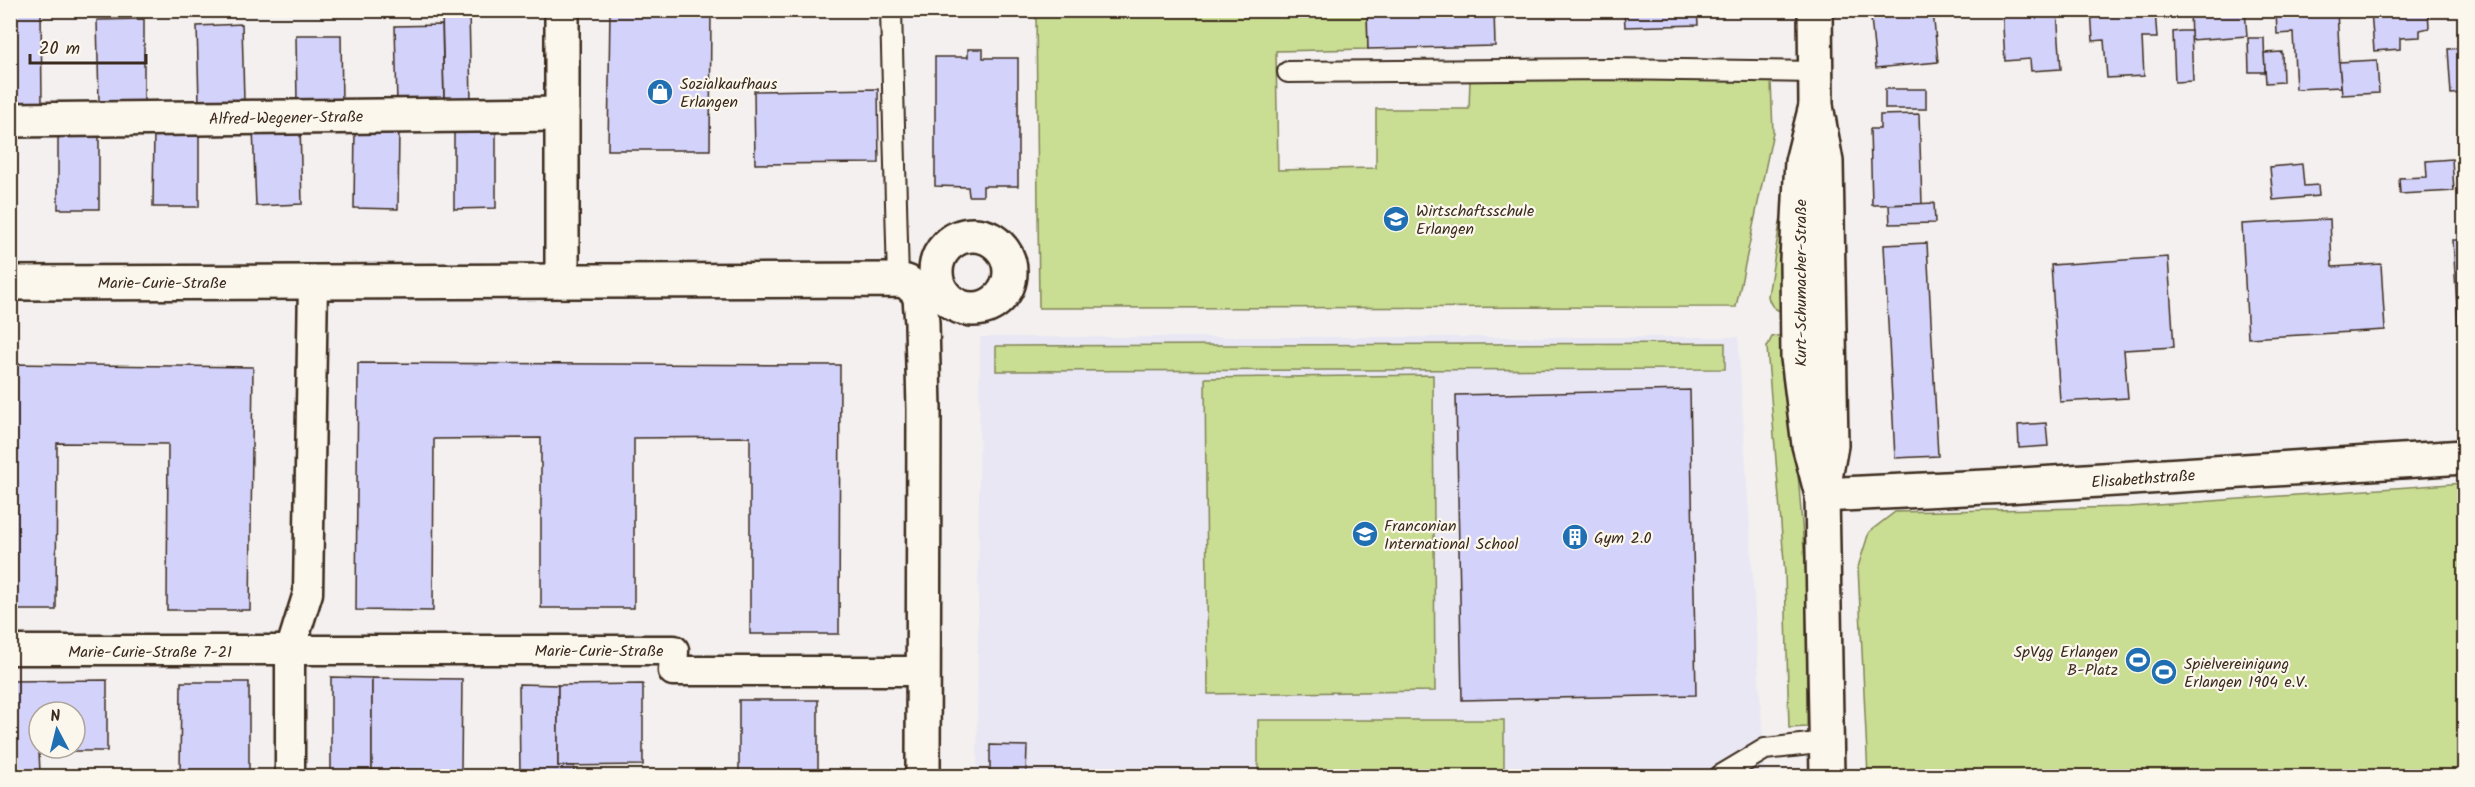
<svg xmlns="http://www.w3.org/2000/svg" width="2475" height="787" font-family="Kalam,sans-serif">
<rect width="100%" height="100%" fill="#f3f0ef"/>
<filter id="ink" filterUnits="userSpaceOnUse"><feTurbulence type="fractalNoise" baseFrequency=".0167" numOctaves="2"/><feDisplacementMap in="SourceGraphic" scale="12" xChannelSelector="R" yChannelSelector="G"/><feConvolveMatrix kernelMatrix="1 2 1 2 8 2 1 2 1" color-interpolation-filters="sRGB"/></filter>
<g filter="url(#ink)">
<path fill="#e9e7f3" d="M 980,337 L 1738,337 L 1765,776 L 977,776 Z"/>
<g fill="#c9dd93" stroke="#828458" stroke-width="1.5">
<path d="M 1036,11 L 1367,11 L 1368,49 L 1276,51 L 1278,170 L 1376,168 L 1376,109 L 1469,109 L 1470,79 L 1677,74 L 1771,81 L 1773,132 L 1736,307 L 1039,308 Z"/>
<path d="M 1781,217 L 1787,217 L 1785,312 C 1775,311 1770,306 1768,296 Z"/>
<path d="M 1787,334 L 1806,575 L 1807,727 L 1789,728 L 1785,574 L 1767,347 L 1772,337 Z"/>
<path d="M 1725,343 L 1725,369 L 996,371 L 996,346 Z"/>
<path d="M 1433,375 L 1435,691 L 1208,694 L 1205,378 Z"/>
<path d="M 2464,483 L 2464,776 L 1868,776 L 1858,567 L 1869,532 L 1895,512 L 2129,507 Z"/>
<rect x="1258" y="720" width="246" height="56"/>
</g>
<g fill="#d3d2fb" stroke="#3b2a1e" stroke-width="1.5" fill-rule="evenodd">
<path d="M 10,10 L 41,10 L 42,102 L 10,103 Z"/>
<path d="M 442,10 L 469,10 L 471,101 L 444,102 Z"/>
<path d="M 610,10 L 711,10 L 710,150 L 608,150 Z"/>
<path d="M 1367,10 L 1494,10 L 1495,46 L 1368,49 Z"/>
<path d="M 1624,10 L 1697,10 L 1698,25 L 1625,27 Z"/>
<path d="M 2002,10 L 2057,10 L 2061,69 L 2031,71 L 2030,59 L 2005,61 Z"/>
<path d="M 2091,10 L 2155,10 L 2157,38 L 2142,38 L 2144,76 L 2107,78 L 2104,40 L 2093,41 Z"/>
<path d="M 2190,10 L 2245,10 L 2247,36 L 2191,40 Z"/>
<path d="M 2276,10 L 2337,10 L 2341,87 L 2296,89 L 2293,33 L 2277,34 Z"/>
<path d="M 2371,10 L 2428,10 L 2429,28 L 2420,30 L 2420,37 L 2400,38 L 2400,49 L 2374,51 Z"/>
<path d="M 1933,11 L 1938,62 L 1876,68 L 1871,18 Z"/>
<path d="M 144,19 L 144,101 L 99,102 L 97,20 Z"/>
<path d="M 242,24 L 244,101 L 199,102 L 197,26 Z"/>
<path d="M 442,25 L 444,102 L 397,103 L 395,26 Z"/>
<path d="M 2181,31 L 2191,31 L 2193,81 L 2175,82 L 2173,32 Z"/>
<path d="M 296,35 L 341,35 L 342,103 L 297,103 Z"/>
<path d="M 2248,38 L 2264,38 L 2265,72 L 2249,72 Z"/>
<path d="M 2464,48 L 2464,93 L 2451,94 L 2448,49 Z"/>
<path d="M 968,49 L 983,49 L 983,58 L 1018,58 L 1018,186 L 983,186 L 983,196 L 969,196 L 968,187 L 935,186 L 935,57 L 968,57 Z"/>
<path d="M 2282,52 L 2283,82 L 2266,83 L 2264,53 Z"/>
<path d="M 2377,60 L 2379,93 L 2342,95 L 2339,62 Z"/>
<path d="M 878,89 L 879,163 L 755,164 L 754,91 Z"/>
<rect x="1885" y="89" width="41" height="20"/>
<path d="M 1919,114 L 1922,204 L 1872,205 L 1870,129 L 1880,129 L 1880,115 Z"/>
<path d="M 300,126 L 302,204 L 256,206 L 253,128 Z"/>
<path d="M 355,126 L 399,127 L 398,209 L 354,208 Z"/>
<path d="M 496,127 L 496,208 L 454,209 L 454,128 Z"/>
<path d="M 58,128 L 99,129 L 99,209 L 58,209 Z"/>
<path d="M 154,129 L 199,129 L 199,207 L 153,207 Z"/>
<path d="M 2452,159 L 2454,191 L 2400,194 L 2399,178 L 2427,177 L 2426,161 Z"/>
<path d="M 2302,164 L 2304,186 L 2318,185 L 2319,196 L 2273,200 L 2270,167 Z"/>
<path d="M 1934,203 L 1935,223 L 1890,224 L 1889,205 Z"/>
<path d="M 2330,219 L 2332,267 L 2381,264 L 2385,330 L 2248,338 L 2242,224 Z"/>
<path d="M 2453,240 L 2464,240 L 2464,376 L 2461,376 Z"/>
<path d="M 1927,243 L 1938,456 L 1895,458 L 1884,245 Z"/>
<path d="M 2168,257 L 2174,347 L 2124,350 L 2128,398 L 2060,402 L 2051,265 Z"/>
<path d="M 358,363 L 840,365 L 839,634 L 750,634 L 750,437 L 634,438 L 634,608 L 541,608 L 541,438 L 434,439 L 433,611 L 356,610 Z"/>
<path d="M 10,364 L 253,367 L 250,610 L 167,610 L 168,444 L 57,443 L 56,610 L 10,610 Z"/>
<path d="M 1690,390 L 1696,695 L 1462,700 L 1456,395 Z"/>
<path d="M 2046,423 L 2048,446 L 2019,448 L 2018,425 Z"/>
<path d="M 331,677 L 372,678 L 372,770 L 389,770 L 389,776 L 331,776 Z"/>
<path d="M 372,678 L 462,679 L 461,770 L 372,770 Z"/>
<path d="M 107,680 L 107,751 L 39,751 L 40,773 L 52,773 L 52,776 L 10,776 L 10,681 ZM 39,712 L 75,712 L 75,748 L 39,748 Z"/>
<path d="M 181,682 L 249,682 L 249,776 L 180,776 Z"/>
<path d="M 519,684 L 558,685 L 558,766 L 574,766 L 574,776 L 520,776 Z"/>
<path d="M 643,684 L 643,765 L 558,766 L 558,685 Z"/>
<rect x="739" y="700" width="79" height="76"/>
<path d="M 990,745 L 1027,746 L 1026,775 L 990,776 Z"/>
</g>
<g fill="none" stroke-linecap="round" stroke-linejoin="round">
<g stroke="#3b2a1e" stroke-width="24">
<g id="service">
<path d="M 891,10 L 898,280"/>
<path d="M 1288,72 L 1611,69 L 1815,72"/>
<path d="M 1720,776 L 1765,749 L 1827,742"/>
</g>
</g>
<g stroke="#3b2a1e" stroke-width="33">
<g id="pedestrian">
<path d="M 10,650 L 674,650 L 673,671 L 922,671"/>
<path d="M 290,776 L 290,651 L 308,593 L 313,282"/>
</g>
</g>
<g stroke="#3b2a1e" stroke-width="38">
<g id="minor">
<path d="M 562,10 L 562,281"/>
<path d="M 10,120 L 562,114"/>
<circle cx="973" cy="272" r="37"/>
<path d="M 10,283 L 898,280 L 907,282 L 917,291 L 920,298 L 922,323 L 924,410 L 923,776"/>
<path d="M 1822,495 L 2006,486 L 2464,457"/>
</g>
</g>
<g stroke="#3b2a1e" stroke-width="38">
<g id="secondary">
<path d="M 1815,10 L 1816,106 L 1826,162 L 1831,445 L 1824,484"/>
<path d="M 1816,106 L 1802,162 L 1801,179 L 1797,260 L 1798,358 L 1809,445 L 1822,495 L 1827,776"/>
</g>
</g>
<use href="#service" stroke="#fbf7ec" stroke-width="20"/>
<use href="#pedestrian" stroke="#fbf7ec" stroke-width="28"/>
<use href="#minor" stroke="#fbf7ec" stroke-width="33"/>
<use href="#secondary" stroke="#fbf7ec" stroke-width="33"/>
</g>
</g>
<defs>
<g id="shop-disc" transform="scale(1.35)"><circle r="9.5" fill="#1f6fb2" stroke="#fbf7ec"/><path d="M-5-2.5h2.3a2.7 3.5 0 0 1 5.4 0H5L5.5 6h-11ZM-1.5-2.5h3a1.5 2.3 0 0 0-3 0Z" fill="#fff"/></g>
<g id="school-disc" transform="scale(1.35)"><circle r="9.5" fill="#1f6fb2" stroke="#fbf7ec"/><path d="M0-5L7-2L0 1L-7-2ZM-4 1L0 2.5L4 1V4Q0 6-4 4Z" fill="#fff"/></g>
<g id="building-disc" transform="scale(1.35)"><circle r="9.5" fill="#1f6fb2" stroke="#fbf7ec"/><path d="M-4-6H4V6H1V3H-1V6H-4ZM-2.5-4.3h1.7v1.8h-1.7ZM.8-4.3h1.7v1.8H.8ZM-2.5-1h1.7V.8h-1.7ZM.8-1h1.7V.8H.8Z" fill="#fff"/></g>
<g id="stadium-disc" transform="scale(1.35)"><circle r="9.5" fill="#1f6fb2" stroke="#fbf7ec"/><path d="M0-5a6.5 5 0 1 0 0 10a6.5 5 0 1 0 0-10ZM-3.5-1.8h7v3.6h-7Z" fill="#fff"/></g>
</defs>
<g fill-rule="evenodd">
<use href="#shop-disc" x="660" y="92"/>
<use href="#school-disc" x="1396" y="219"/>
<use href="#school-disc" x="1365" y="534"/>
<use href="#building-disc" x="1575" y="537"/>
<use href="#stadium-disc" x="2138" y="660"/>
<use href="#stadium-disc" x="2164" y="672"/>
</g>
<g text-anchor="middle" stroke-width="4.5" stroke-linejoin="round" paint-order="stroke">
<g font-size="16" fill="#3b2a1e" stroke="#fbf7ec" text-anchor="start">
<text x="680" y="89">Sozialkaufhaus<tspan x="680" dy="18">Erlangen</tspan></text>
<text x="1416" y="216">Wirtschaftsschule<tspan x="1416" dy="18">Erlangen</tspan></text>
<text x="1384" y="531">Franconian<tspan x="1384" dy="18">International School</tspan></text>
<text x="1594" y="543">Gym 2.0</text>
<text x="2118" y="657" text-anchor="end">SpVgg Erlangen<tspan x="2118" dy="18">B-Platz</tspan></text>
<text x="2184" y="669">Spielvereinigung<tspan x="2184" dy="18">Erlangen 1904 e.V.</tspan></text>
</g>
<g font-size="16" fill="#3b2a1e" stroke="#fbf7ec">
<text transform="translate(286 117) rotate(-1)" y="6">Alfred-Wegener-Straße</text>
<text x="162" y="288">Marie-Curie-Straße</text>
<text transform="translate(1800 283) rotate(-90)" y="6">Kurt-Schumacher-Straße</text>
<text transform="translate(2143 478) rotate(-4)" y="6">Elisabethstraße</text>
<text x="599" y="656">Marie-Curie-Straße</text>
<text x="150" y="657">Marie-Curie-Straße 7-21</text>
</g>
</g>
<rect width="2475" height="787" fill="none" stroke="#fbf7ec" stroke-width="36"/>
<rect x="18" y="18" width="2439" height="751" fill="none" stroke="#3b2a1e" stroke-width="2" filter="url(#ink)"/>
<g transform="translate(57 730) rotate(353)"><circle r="28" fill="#fbf7ec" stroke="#aea59a" stroke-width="1.5"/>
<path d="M0-4.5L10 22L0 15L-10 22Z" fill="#1f6fb2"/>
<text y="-9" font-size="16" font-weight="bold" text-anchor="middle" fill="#3b2a1e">N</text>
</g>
<path d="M30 54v9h116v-9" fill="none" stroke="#3b2a1e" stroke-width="3"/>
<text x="39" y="54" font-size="18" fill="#3b2a1e" stroke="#fbf7ec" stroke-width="4.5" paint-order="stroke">20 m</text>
</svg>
